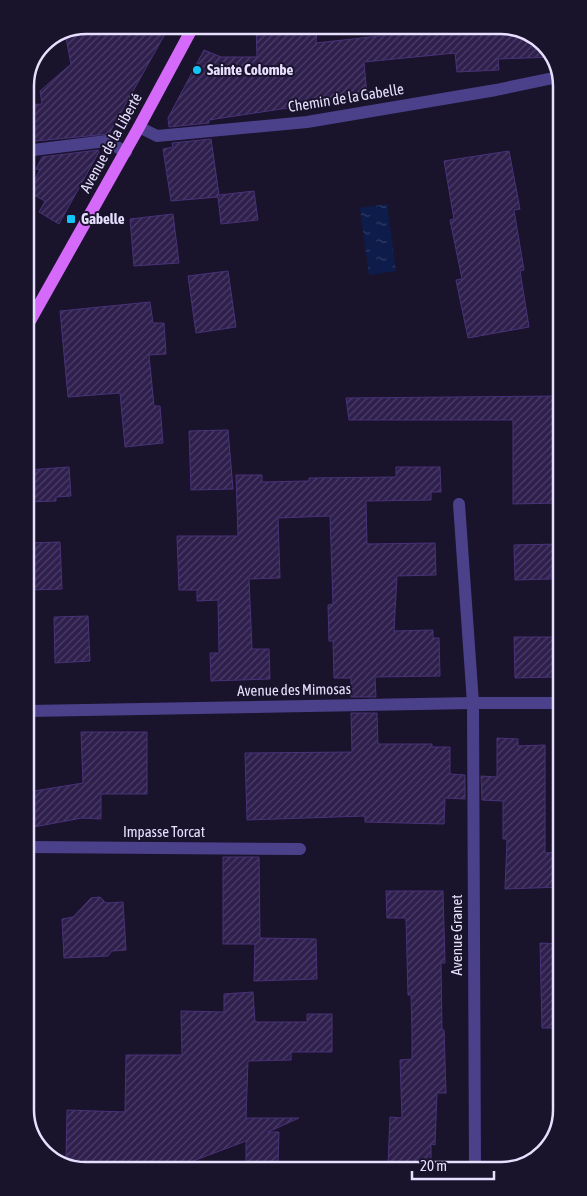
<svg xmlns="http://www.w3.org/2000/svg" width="587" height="1196" font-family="'Asap Condensed',sans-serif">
<defs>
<pattern id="water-ripples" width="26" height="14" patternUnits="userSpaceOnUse" patternTransform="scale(1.25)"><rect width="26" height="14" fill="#0d1c4b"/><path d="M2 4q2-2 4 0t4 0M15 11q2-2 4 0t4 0" fill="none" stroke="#303d66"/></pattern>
<pattern id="building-hatch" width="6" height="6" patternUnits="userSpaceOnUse" patternTransform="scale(1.25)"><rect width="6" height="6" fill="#2e1f4d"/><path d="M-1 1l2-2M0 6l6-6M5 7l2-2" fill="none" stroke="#4c3f68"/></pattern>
</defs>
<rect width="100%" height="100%" fill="#1a132c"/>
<path fill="url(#water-ripples)" d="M 387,204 L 396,271 L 369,275 L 360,208 Z"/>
<g fill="url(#building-hatch)" stroke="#483278">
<path d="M 86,25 L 170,25 L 109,134 L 25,142 L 25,105 L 42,104 L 40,91 L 71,64 L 65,33 Z"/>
<path d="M 256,25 L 317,25 L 316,43 L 379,36 L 379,25 L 506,25 L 538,37 L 553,57 L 498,59 L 499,70 L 457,72 L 455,53 L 364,62 L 367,96 L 209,120 L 209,123 L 169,127 L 168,118 L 204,50 L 221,57 L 257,57 Z"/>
<path d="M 211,139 L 219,195 L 254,191 L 258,220 L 221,224 L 218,197 L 171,201 L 163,149 L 173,147 L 172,143 Z"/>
<path d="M 98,150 L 99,152 L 59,224 L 39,212 L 45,201 L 28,192 L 40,170 L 36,169 L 42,157 Z"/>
<path d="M 509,151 L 520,209 L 514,210 L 524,270 L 520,271 L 529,327 L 468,338 L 456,280 L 462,279 L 450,220 L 454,219 L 444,161 Z"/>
<path d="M 173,214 L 179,263 L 134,266 L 130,219 Z"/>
<path d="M 228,271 L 236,327 L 196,333 L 188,276 Z"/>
<path d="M 150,302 L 153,323 L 164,323 L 166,354 L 149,355 L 154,406 L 160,406 L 163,443 L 125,447 L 120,393 L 68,397 L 60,311 Z"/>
<path d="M 559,396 L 559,420 L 557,420 L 558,503 L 513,504 L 513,420 L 349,420 L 346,398 Z"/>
<path d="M 228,430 L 233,489 L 191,490 L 189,431 Z"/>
<path d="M 69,467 L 71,496 L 56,497 L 56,501 L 27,502 L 27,470 Z"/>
<path d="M 396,467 L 440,467 L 441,492 L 431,492 L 431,500 L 366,501 L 367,544 L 435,543 L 436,575 L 397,576 L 394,631 L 433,630 L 433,638 L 439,638 L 440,676 L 375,677 L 376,697 L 351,697 L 351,678 L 334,678 L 333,641 L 329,641 L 328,605 L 333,604 L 330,516 L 278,518 L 280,578 L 249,579 L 252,649 L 269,649 L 270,679 L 211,681 L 210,653 L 219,653 L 218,600 L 197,601 L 197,590 L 179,590 L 177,536 L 238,536 L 236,475 L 262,475 L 262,482 L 309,481 L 309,478 L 396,477 Z"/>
<path d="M 60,542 L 62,589 L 30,590 L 29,579 L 27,579 L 27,543 Z"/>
<path d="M 560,544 L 560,570 L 551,570 L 551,579 L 515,580 L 514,545 Z"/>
<path d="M 88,616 L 90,661 L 55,663 L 54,617 Z"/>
<path d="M 514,637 L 554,637 L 555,677 L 515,678 Z"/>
<path d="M 351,713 L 377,713 L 378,744 L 432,744 L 432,747 L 450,747 L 450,774 L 465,775 L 465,799 L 445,798 L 444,824 L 365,822 L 365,816 L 247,820 L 245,753 L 352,752 Z"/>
<path d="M 81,732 L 147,732 L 147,794 L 101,794 L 101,819 L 82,818 L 28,828 L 28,792 L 83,783 Z"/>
<path d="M 497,738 L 518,739 L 518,746 L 545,745 L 545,853 L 561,852 L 561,887 L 505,889 L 507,839 L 503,839 L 503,801 L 482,800 L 481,776 L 497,777 Z"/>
<path d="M 223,857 L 259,857 L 260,938 L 316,939 L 317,979 L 254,981 L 255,944 L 223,944 Z"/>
<path d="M 386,891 L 443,891 L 445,963 L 441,963 L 442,1030 L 444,1030 L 446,1093 L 437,1093 L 435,1145 L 431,1144 L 431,1167 L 392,1168 L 391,1164 L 388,1164 L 390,1117 L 402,1118 L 400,1060 L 412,1059 L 412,1031 L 411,995 L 408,995 L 406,918 L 387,918 Z"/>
<path d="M 100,897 L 106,903 L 123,902 L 126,950 L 112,951 L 108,956 L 64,958 L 62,919 L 73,917 L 91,898 Z"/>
<path d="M 540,943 L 561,944 L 562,1028 L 542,1028 Z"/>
<path d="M 253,992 L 255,1022 L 307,1022 L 307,1014 L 332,1014 L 332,1052 L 291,1052 L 291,1060 L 248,1061 L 246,1118 L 299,1118 L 268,1132 L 279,1132 L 278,1165 L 246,1165 L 246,1141 L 193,1161 L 193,1170 L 81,1171 L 70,1166 L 70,1160 L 66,1159 L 67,1110 L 125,1112 L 126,1055 L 182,1055 L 181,1011 L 224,1012 L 224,994 Z"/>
</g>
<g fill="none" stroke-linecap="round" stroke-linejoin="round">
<g stroke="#4b408a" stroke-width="12">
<path d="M 139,127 L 157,136 L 307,122 L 496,90 L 558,77"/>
<path d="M 25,151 L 106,141 L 126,152"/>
<path d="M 459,504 L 473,703 L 475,1167"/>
<path d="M 28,711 L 473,703 L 560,703"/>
<path d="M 28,847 L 300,849"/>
</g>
<path stroke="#d56afa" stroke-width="12" d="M 26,328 L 139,127 L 194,25"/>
</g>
<g fill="#12c5f7" stroke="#1a132c" stroke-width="2">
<circle cx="197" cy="70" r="5"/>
<rect x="66" y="214" width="10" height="10" rx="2.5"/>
</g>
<g text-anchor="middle" stroke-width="4" stroke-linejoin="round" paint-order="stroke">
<g font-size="15" font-weight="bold" fill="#e6dffe" stroke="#1a132c" text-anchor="start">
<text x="207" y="75">Sainte Colombe</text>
<text x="81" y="224">Gabelle</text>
</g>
<g font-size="15" fill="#e6dffe" stroke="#1a132c">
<text transform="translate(346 98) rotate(-9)" y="5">Chemin de la Gabelle</text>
<text transform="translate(111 143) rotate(-61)" y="5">Avenue de la Liberté</text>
<text transform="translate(294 690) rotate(-1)" y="5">Avenue des Mimosas</text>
<text x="164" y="837">Impasse Torcat</text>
<text transform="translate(457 935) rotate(-90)" y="5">Avenue Granet</text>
</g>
</g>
<path d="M0 0H587V1196H0ZM86 34H501A52 52 0 0 1 553 86V1110A52 52 0 0 1 501 1162H86A52 52 0 0 1 34 1110V86A52 52 0 0 1 86 34Z" fill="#1a132c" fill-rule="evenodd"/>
<path fill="none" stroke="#e6dffe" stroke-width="2.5" d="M86 34H501A52 52 0 0 1 553 86V1110A52 52 0 0 1 501 1162H86A52 52 0 0 1 34 1110V86A52 52 0 0 1 86 34Z"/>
<path d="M412 1171v8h82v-8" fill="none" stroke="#e6dffe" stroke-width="2.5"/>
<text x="420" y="1171" font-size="15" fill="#e6dffe" stroke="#1a132c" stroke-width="4" paint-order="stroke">20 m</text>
</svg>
